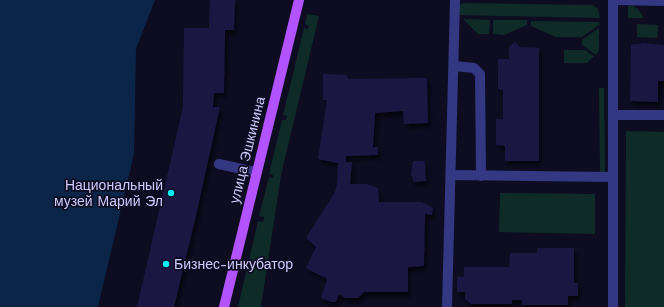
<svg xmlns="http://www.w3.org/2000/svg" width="664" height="307" font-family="'Work Sans',sans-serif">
<defs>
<filter id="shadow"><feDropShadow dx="2.5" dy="4.5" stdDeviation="2" flood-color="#0009"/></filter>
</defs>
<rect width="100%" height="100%" fill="#0e0c21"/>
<g fill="#0e2b28">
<path d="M 463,3 L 593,5 L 598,9 L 600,18 L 456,15 L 458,6 Z"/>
<path d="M 632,5 L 638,9 L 644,18 L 628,18 L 628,6 Z"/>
<path d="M 307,14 L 319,16 L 281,175 L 261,307 L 238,307 L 258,221 L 263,222 L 264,217 L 259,216 L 269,177 L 273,178 L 273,175 L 269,174 L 282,120 L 286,120 L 287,116 L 283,115 L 304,28 L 308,29 L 309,26 L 305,24 Z"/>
<path d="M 463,19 L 490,20 L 489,34 L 478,34 Z"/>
<path d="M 493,20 L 527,20 L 527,25 L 504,35 L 493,34 Z"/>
<path d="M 531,21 L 599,22 L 600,24 L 582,37 L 556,37 L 531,26 Z"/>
<path d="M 637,24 L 658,25 L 657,38 L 637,37 Z"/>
<path d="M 599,28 L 599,51 L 596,55 L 582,45 L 582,40 Z"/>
<path d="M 564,50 L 585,50 L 594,56 L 587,63 L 564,63 Z"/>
<path d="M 599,88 L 604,88 L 605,173 L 600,173 Z"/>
<path d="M 626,131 L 664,132 L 664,307 L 625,307 Z"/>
<path d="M 500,193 L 595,194 L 595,234 L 499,232 Z"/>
</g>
<path fill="#0a2547" d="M 0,0 L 155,0 L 136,49 L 134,154 L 98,307 L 0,307 Z"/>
<g fill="#1d1743" filter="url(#shadow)">
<path d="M 210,0 L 235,0 L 234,30 L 225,30 L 224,93 L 214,93 L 213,107 L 220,107 L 195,220 L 174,307 L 137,307 L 183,107 L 184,28 L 209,28 Z"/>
<path d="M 515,42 L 520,47 L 539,48 L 539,161 L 505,161 L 505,146 L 496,145 L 496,119 L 503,119 L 503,90 L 498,89 L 498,59 L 509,59 L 509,47 Z"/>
<path d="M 643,43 L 664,45 L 664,81 L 658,81 L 658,102 L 630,101 L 631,45 Z"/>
<path d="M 323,74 L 347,75 L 348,79 L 427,78 L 428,123 L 404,124 L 403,111 L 375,113 L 373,147 L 378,147 L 378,155 L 346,156 L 346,162 L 352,162 L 350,184 L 367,184 L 378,188 L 379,202 L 422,202 L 433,208 L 432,215 L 425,214 L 424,266 L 408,267 L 408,292 L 364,292 L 358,298 L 345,298 L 339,294 L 336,302 L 331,302 L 321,298 L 327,279 L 306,268 L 316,247 L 306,238 L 335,192 L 337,184 L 338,163 L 318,159 L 327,100 L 323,100 Z"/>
<path d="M 413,161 L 425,161 L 426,181 L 414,182 L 411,174 Z"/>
<path d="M 537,248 L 574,248 L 574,283 L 578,283 L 578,296 L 568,296 L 568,305 L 522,305 L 522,300 L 512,300 L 512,304 L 471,304 L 465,299 L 465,292 L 457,292 L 457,277 L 464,277 L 464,267 L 509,267 L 510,253 L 537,253 Z"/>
</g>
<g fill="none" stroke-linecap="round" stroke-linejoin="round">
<g stroke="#343782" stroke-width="10">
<path d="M 613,0 L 664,1"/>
<path d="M 454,66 L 474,68 L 480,74 L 481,176"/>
<path d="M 613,115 L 664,115"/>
<path d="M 219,164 L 256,172"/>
<path d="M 451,175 L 613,177"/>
<path d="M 447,307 L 455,0"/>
<path d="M 613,307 L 613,0"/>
</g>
<path stroke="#b253ff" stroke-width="10" d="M 224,307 L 299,0"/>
</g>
<g fill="#00f0f7" stroke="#0e0c21" stroke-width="1.5">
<circle cx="171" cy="193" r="4"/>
<circle cx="166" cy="264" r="4"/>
</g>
<g text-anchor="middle" stroke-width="3.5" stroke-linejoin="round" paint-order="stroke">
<g font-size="14" fill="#ceccff" stroke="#0e0c21">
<text transform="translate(247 150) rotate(-76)" y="5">улица Эшкинина</text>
</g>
<g font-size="14" fill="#ceccff" stroke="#0e0c21" text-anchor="end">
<text x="163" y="190">Национальный<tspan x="163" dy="16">музей Марий Эл</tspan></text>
<text x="174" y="269" text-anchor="start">Бизнес-инкубатор</text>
</g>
</g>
</svg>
